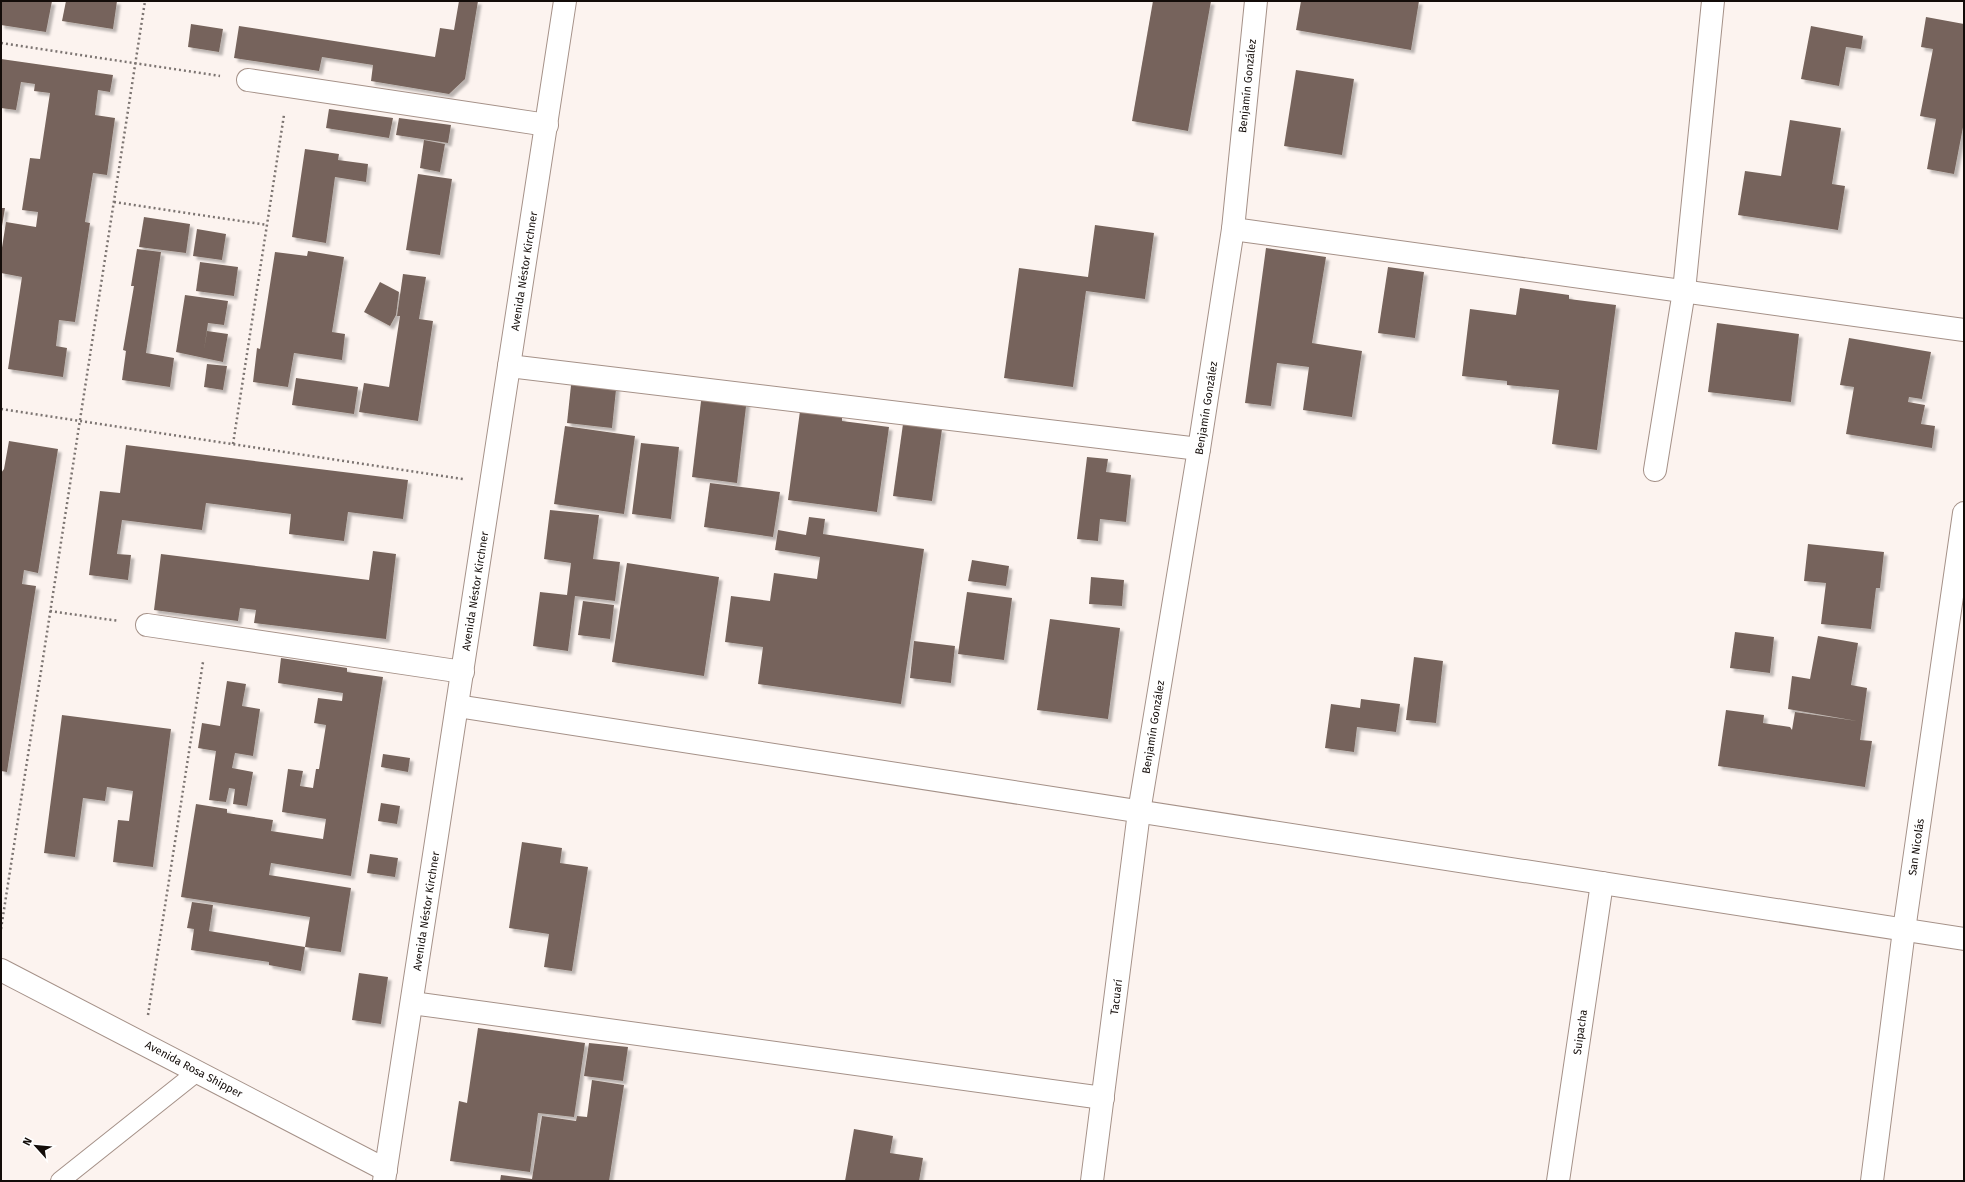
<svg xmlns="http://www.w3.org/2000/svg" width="1965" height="1182" font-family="'Fira Sans',sans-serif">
<defs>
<filter id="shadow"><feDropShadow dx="3.5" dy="3.5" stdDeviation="1" flood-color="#0004"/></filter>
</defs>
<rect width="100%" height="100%" fill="#fcf3ef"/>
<g fill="#76645b" filter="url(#shadow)">
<path d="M 1,1 L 52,1 L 46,32 L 1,25 Z"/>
<path d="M 66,1 L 117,1 L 113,29 L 62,21 Z"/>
<path d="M 459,1 L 478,1 L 465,79 L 449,94 L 371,81 L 373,65 L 322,57 L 319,71 L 234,58 L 239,26 L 435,57 L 440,28 L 454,30 Z"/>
<path d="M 1153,1 L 1211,1 L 1188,131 L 1132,121 Z"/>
<path d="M 1301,1 L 1419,1 L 1411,50 L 1296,30 Z"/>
<path d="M 1926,17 L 1964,24 L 1964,122 L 1954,174 L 1927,169 L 1936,119 L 1920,116 L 1933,49 L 1921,47 Z"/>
<path d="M 191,24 L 223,29 L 219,52 L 188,47 Z"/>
<path d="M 1811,26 L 1863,36 L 1861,49 L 1846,47 L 1839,86 L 1801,79 Z"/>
<path d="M 1,59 L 113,75 L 110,92 L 98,90 L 95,115 L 115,118 L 107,175 L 93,173 L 85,222 L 90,223 L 75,322 L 59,320 L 56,346 L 67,348 L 63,377 L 8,369 L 22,277 L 1,273 L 1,254 L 6,222 L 36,227 L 38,212 L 22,210 L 30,158 L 40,159 L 50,93 L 34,91 L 35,84 L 21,82 L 16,110 L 1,108 Z"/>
<path d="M 1296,70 L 1354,79 L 1342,155 L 1284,146 Z"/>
<path d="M 329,109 L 393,118 L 389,138 L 326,128 Z"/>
<path d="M 399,118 L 451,125 L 448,143 L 396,135 Z"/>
<path d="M 1790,120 L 1841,128 L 1832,184 L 1845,186 L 1838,230 L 1738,215 L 1745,171 L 1781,176 Z"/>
<path d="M 424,140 L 445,144 L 440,172 L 420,168 Z"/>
<path d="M 305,149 L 339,154 L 338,160 L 368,164 L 366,182 L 335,177 L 326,243 L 292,237 Z"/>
<path d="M 418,174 L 452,179 L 440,255 L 406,250 Z"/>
<path d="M 1,208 L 5,208 L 2,226 L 1,226 Z"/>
<path d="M 144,217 L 190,224 L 186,253 L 139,247 Z"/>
<path d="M 1095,225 L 1154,233 L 1145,299 L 1086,291 L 1073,387 L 1004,378 L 1019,268 L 1088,277 Z"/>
<path d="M 197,229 L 226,234 L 222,260 L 193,256 Z"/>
<path d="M 1266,248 L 1326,257 L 1312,343 L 1362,351 L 1352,417 L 1303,410 L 1309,367 L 1277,363 L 1271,406 L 1245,403 Z"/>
<path d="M 137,249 L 161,252 L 146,353 L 174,358 L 170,387 L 122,380 L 126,351 L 123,350 L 134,286 L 131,286 Z"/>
<path d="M 308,251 L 344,257 L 332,332 L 345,334 L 342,360 L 294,353 L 288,387 L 253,382 L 257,348 L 260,349 L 275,252 L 307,256 Z"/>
<path d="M 200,262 L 238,267 L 234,296 L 196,291 Z"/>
<path d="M 1388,267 L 1424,272 L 1415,338 L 1378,333 Z"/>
<path d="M 403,274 L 426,277 L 419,319 L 433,321 L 418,421 L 359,412 L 364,383 L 389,387 L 400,316 L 397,316 Z"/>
<path d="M 380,282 L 399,292 L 396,315 L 390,326 L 364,312 Z"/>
<path d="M 1520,288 L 1569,295 L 1569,299 L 1616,305 L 1597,450 L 1552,444 L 1559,390 L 1507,385 L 1507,381 L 1462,376 L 1470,309 L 1516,315 Z"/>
<path d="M 185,295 L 228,301 L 224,325 L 208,323 L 204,350 L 207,331 L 228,334 L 223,362 L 176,352 Z"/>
<path d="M 1717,323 L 1799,334 L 1791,402 L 1708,392 Z"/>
<path d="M 1849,338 L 1931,352 L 1922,399 L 1909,397 L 1908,402 L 1925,405 L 1921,424 L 1935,426 L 1932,448 L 1846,434 L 1854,387 L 1840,385 Z"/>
<path d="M 207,364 L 227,366 L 223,390 L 204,387 Z"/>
<path d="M 572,376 L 617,380 L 612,428 L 567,423 Z"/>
<path d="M 296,378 L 358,387 L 354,414 L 292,405 Z"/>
<path d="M 702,393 L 747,398 L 737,483 L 692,477 Z"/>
<path d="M 800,411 L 842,417 L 842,421 L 889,427 L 877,512 L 788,500 Z"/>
<path d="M 903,424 L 942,429 L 932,501 L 893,496 Z"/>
<path d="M 565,426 L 635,436 L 624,514 L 554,504 Z"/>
<path d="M 9,441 L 58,449 L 38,573 L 24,570 L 22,584 L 36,586 L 7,772 L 1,771 L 1,473 L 4,469 Z"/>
<path d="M 641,443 L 679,447 L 671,519 L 632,514 Z"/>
<path d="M 126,445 L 408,480 L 403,519 L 348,512 L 344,541 L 289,534 L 291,514 L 206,503 L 202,530 L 122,520 L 117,554 L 131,555 L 128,580 L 89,575 L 100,491 L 120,493 Z"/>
<path d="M 1087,457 L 1108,459 L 1106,472 L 1131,475 L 1126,522 L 1100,519 L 1098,541 L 1077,539 Z"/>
<path d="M 710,483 L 780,492 L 773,537 L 704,527 Z"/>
<path d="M 550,510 L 599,515 L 593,559 L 620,562 L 615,601 L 575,596 L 568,651 L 533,646 L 540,592 L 567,595 L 571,563 L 544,559 Z"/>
<path d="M 809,517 L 825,519 L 823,534 L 924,549 L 901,704 L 758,684 L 763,647 L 725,642 L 731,596 L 770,601 L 774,573 L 817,579 L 820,557 L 775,550 L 778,530 L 806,535 Z"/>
<path d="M 1808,544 L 1884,552 L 1880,588 L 1876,588 L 1871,629 L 1821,624 L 1826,583 L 1804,581 Z"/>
<path d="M 373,551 L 396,554 L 386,639 L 254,623 L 256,610 L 240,608 L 238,621 L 154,610 L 161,554 L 369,580 Z"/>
<path d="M 972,560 L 1009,566 L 1006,586 L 968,581 Z"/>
<path d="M 627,563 L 719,577 L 704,676 L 612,662 Z"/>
<path d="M 1091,577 L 1124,580 L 1122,606 L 1089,604 Z"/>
<path d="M 967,592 L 1012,598 L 1004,660 L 958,654 Z"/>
<path d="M 583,601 L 614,605 L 610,639 L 578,635 Z"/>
<path d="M 1050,619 L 1120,628 L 1108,719 L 1037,710 Z"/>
<path d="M 1735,632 L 1774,637 L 1770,673 L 1730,668 Z"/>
<path d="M 1818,636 L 1858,643 L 1851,685 L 1867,688 L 1860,740 L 1872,741 L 1865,787 L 1718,766 L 1726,710 L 1764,715 L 1763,723 L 1790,727 L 1792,730 L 1795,712 L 1857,721 L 1788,709 L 1792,676 L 1810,679 Z"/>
<path d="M 914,641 L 955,646 L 951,683 L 910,678 Z"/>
<path d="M 1414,657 L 1443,661 L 1436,723 L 1406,720 Z"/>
<path d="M 281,658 L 347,668 L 347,672 L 383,677 L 351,876 L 271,863 L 269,875 L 351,888 L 341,952 L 305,947 L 301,971 L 269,965 L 269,962 L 191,950 L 194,929 L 187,928 L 192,902 L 213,905 L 209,931 L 305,947 L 310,917 L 181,897 L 196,804 L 227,809 L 227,813 L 273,820 L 271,831 L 323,839 L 326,819 L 282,812 L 288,769 L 303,771 L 300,786 L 313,788 L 316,769 L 319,769 L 326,725 L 314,723 L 318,698 L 342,701 L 343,693 L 278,683 Z"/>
<path d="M 227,681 L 246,684 L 242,706 L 260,709 L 253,756 L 235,753 L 232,768 L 253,772 L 247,806 L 233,804 L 235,789 L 229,788 L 226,802 L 209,800 L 216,751 L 198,748 L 202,723 L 220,726 Z"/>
<path d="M 1361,699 L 1400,704 L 1396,732 L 1357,727 L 1354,752 L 1325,748 L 1331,704 L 1360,708 Z"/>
<path d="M 62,715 L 171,729 L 153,867 L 113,862 L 118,820 L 129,821 L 133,791 L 107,787 L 105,801 L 83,798 L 75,857 L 44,853 Z"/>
<path d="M 383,754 L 410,758 L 408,772 L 381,767 Z"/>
<path d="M 381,803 L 400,806 L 397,824 L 378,821 Z"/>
<path d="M 522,842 L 562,848 L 560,863 L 588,867 L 572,971 L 544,967 L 549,934 L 509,928 Z"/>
<path d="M 370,854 L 398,858 L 395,877 L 367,873 Z"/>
<path d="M 359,973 L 388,977 L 381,1024 L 352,1020 Z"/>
<path d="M 478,1028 L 585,1043 L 574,1117 L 538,1113 L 530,1172 L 450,1161 L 459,1101 L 467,1103 Z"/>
<path d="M 589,1043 L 628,1047 L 623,1081 L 584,1076 Z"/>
<path d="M 592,1080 L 624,1085 L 609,1181 L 500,1181 L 501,1175 L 532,1179 L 542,1116 L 576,1121 L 577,1116 L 587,1117 Z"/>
<path d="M 854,1129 L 893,1136 L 890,1153 L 923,1158 L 919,1181 L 845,1181 Z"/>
</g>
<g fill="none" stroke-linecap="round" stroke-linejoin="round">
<g stroke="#a59188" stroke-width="20">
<path id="service" d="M 60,1181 L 197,1072"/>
</g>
<g stroke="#a59188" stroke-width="24">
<g id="minor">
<path d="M 248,80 L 547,125"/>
<path d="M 1233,229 L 1964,330"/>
<path d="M 509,366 L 1199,449"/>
<path d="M 1655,470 L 1684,291 L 1713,1"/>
<path d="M 147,625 L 463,672"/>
<path d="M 457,706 L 1964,939"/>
<path d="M 412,1003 L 1103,1098"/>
<path d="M 1092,1181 L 1139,812 L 1199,449 L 1233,229 L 1256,1"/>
<path d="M 1558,1181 L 1602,883"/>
<path d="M 1872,1181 L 1904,930 L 1964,513"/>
</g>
</g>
<g stroke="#a59188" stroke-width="24">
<g id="tertiary">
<path d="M 1,970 L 386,1170"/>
<path d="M 384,1181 L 565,1"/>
</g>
</g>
<g stroke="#7c7471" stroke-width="2.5" stroke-dasharray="2 3" stroke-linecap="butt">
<path d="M 1,43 L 220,76"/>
<path d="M 114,202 L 267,225"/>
<path d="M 1,409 L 463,479"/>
<path d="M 233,444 L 284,115"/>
<path d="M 50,611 L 119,621"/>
<path d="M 1,929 L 145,1"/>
<path d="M 148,1015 L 203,662"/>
</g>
<use href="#service" stroke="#fff" stroke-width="18"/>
<use href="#minor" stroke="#fff" stroke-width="22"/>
<use href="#tertiary" stroke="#fff" stroke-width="22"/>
</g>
<g text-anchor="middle" stroke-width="4" stroke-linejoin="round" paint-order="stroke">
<g font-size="11" fill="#130c09" stroke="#fff">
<text transform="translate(1247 86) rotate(-84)" y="4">Benjamín González</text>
<text transform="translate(524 271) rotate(-81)" y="4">Avenida Néstor Kirchner</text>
<text transform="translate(1206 408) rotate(-81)" y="4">Benjamín González</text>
<text transform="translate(475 591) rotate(-81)" y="4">Avenida Néstor Kirchner</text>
<text transform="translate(1153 727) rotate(-81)" y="4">Benjamín González</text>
<text transform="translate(1916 847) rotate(-82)" y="4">San Nicolás</text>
<text transform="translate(426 911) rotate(-81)" y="4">Avenida Néstor Kirchner</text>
<text transform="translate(1116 997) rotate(-83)" y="4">Tacuarí</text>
<text transform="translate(1580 1032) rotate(-82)" y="4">Suipacha</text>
<text transform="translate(194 1069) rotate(28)" y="4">Avenida Rosa Shipper</text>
</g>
</g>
<rect width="1965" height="1182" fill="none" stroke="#130c09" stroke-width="4"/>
<g transform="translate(36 1146) rotate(297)" stroke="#ffffff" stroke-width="3" paint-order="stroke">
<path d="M0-3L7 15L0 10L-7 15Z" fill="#130c09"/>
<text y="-6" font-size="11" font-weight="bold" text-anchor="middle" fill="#130c09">N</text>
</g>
</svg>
